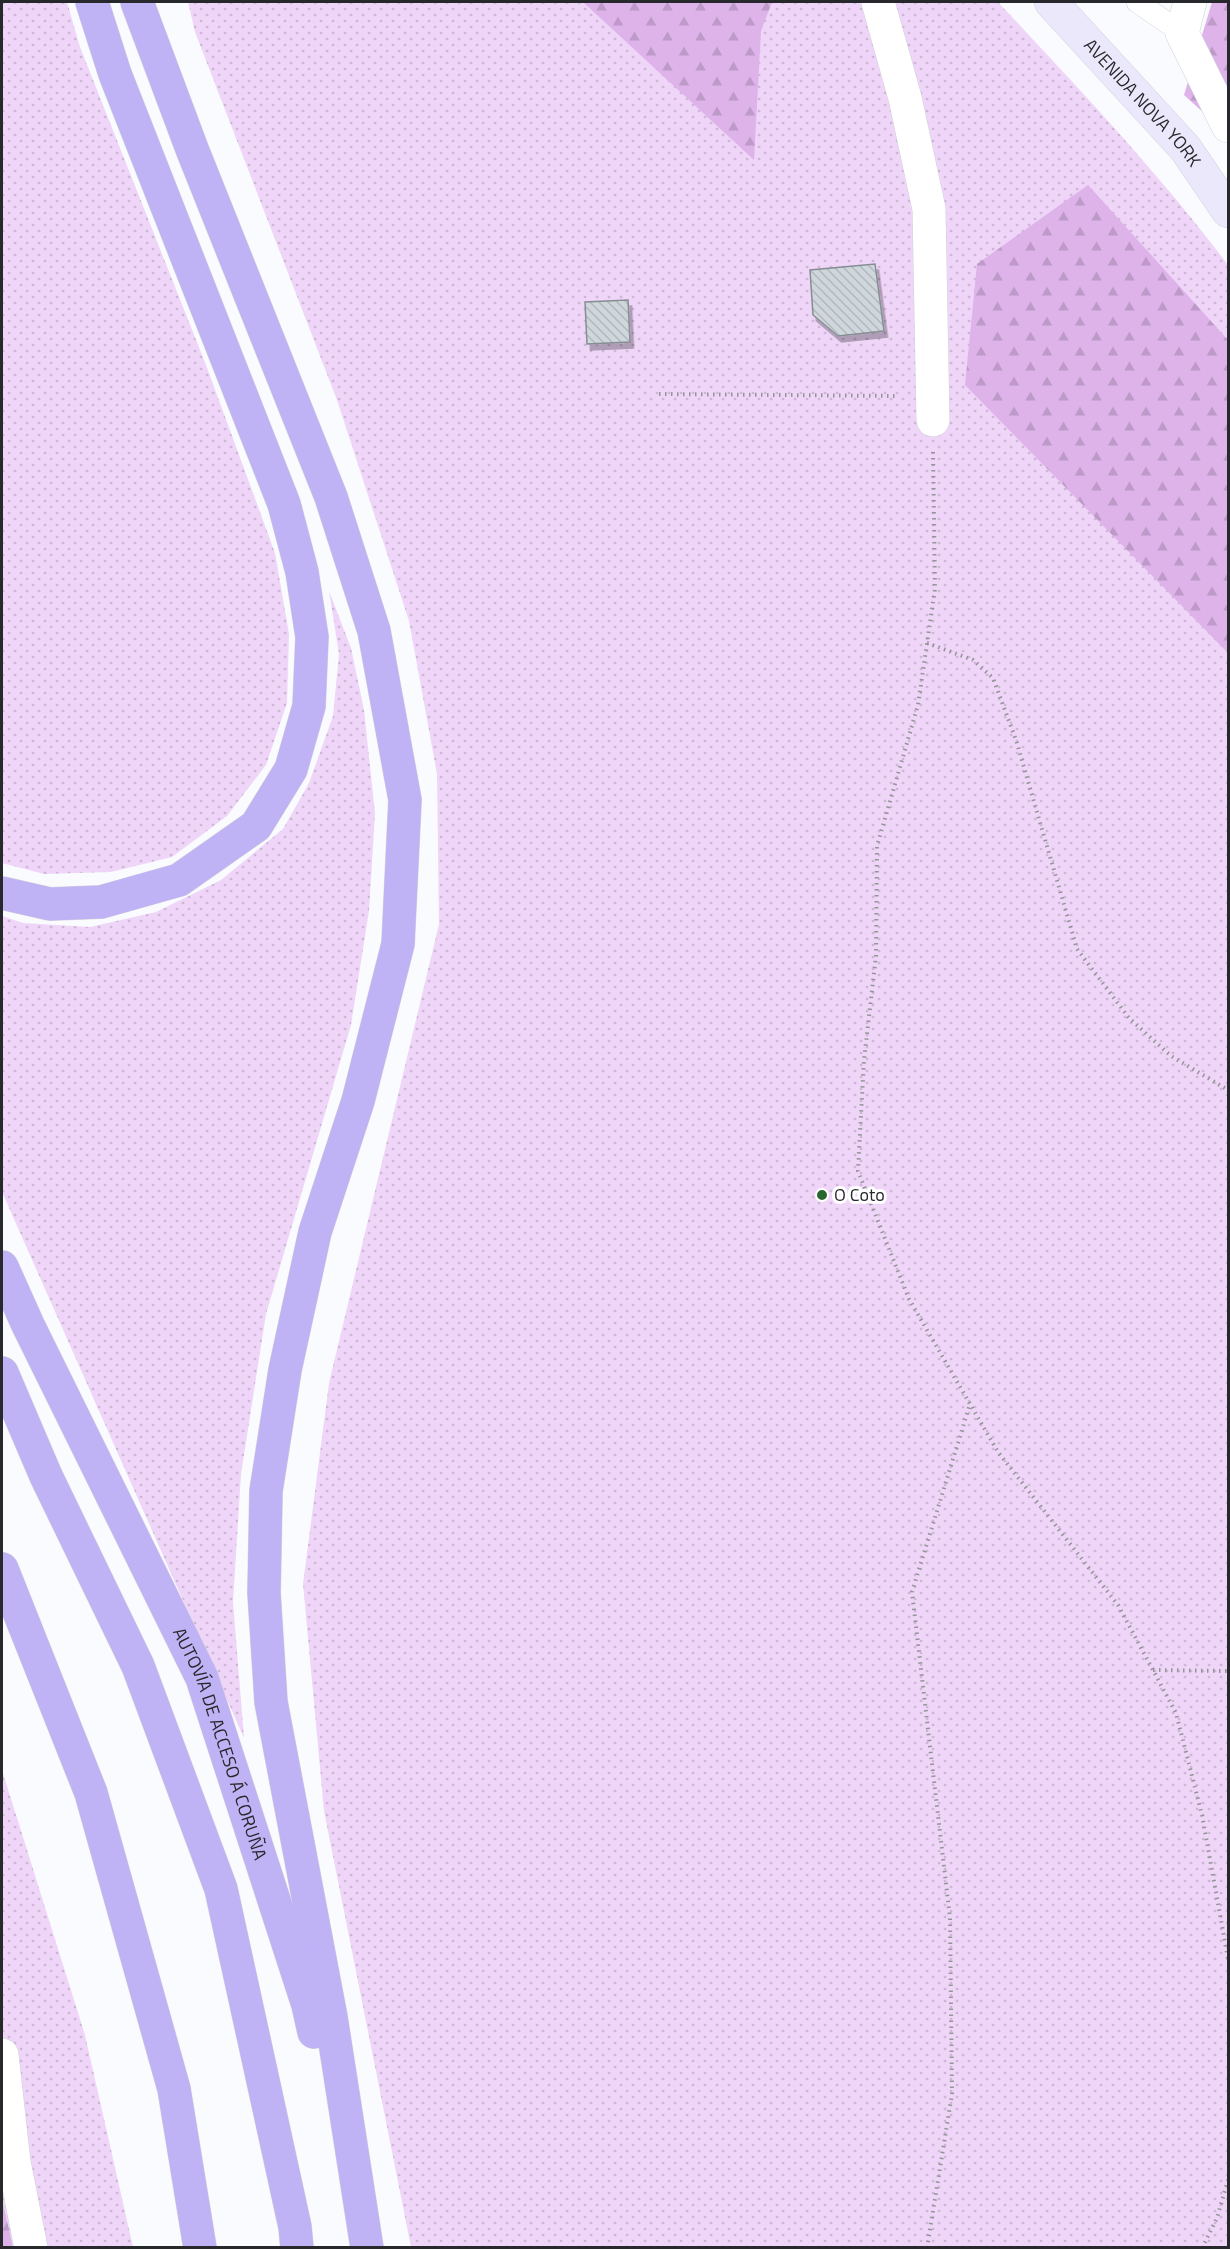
<svg xmlns="http://www.w3.org/2000/svg" width="1230" height="2249" font-family="'Titillium Web',sans-serif">
<defs>
<pattern id="grass-dots" width="8" height="8" patternUnits="userSpaceOnUse" patternTransform="scale(1.5)"><rect width="8" height="8" fill="#efd5f8"/><path d="M2 2h.1M6 6h.1" fill="none" stroke="#cdb7d5" stroke-width="1.8" stroke-linecap="round"/></pattern>
<pattern id="forest-firs" width="22" height="20" patternUnits="userSpaceOnUse" patternTransform="scale(1.5)"><rect width="22" height="20" fill="#ddb3ea"/><path d="M5 1l3.5 6h-7zM16 11l3.5 6h-7z" fill="#be9ac9"/></pattern>
<pattern id="building-back-hatch" width="6" height="6" patternUnits="userSpaceOnUse" patternTransform="scale(1.5)"><rect width="6" height="6" fill="#cfd7dd"/><path d="M-1 5l2 2M0 0l6 6M5-1l2 2" fill="none" stroke="#b2b9be"/></pattern>
<filter id="shadow"><feDropShadow dx="3.5" dy="6" stdDeviation="0" flood-color="#0004"/></filter>
</defs>
<rect width="100%" height="100%" fill="#fafbff"/>
<g fill="url(#grass-dots)">
<path d="M 2,2 L 67,2 L 80,47 L 206,365 L 275,553 L 289,634 L 287,703 L 266,765 L 227,816 L 172,857 L 111,872 L 44,874 L 2,863 Z"/>
<path d="M 188,2 L 998,2 C 1077,87 1158,172 1228,265 L 1228,2247 L 411,2247 L 324,1811 L 303,1584 L 329,1383 L 439,924 L 437,774 L 409,621 L 337,400 L 195,32 Z"/>
<path d="M 329,591 L 351,648 L 364,710 L 375,813 L 369,911 L 351,1025 L 266,1314 L 241,1474 L 233,1602 L 244,1738 L 2,1192 L 2,916 L 23,923 L 90,927 L 156,912 L 221,880 L 283,829 L 309,783 L 333,716 L 339,654 Z"/>
<path d="M 2,1770 L 85,2035 L 133,2247 L 13,2247 L 2,2198 Z"/>
</g>
<g fill="url(#forest-firs)">
<path d="M 583,2 L 772,2 L 761,31 L 754,160 Z"/>
<path d="M 1212,2 L 1228,2 L 1228,135 L 1184,95 Z"/>
<path d="M 1088,185 L 1228,340 L 1228,653 L 965,385 L 977,264 Z"/>
<path d="M 2,2198 L 13,2247 L 2,2247 Z"/>
</g>
<g fill="url(#building-back-hatch)" stroke="#868d93" stroke-width="1.5" filter="url(#shadow)">
<path d="M 875,264 L 884,331 L 838,336 L 813,315 L 810,270 Z"/>
<path d="M 628,300 L 630,342 L 587,344 L 585,302 Z"/>
</g>
<g fill="none" stroke-linecap="round" stroke-linejoin="round">
<g stroke="#ced2da" stroke-width="22">
<path id="lane" d="M 1137,2 L 1182,33"/>
</g>
<g stroke="#ced2da" stroke-width="34">
<g id="street">
<path d="M 878,2 L 905,98 L 929,209 L 933,420"/>
<path d="M 1190,2 L 1182,33 L 1228,126"/>
<path d="M 2,2055 L 14,2162 L 31,2248"/>
</g>
</g>
<g stroke="#ced2da" stroke-width="34">
<g id="secondary">
<path id="s1" d="M 1051,2 L 1185,148 L 1228,211"/>
</g>
</g>
<g stroke="#d8d8d9" stroke-width="34">
<g id="highway">
<path d="M 137,2 L 192,149 L 331,497 L 374,631 L 405,800 L 398,944 L 358,1101 L 315,1232 L 285,1370 L 266,1491 L 264,1593 L 271,1702 L 331,2017 L 367,2248"/>
<path d="M 2,893 L 50,904 L 101,902 L 179,880 L 256,826 L 291,769 L 309,706 L 312,637 L 302,572 L 284,504 L 115,74 L 92,2"/>
<path id="s2" d="M 2,1267 L 28,1325 L 202,1678 L 308,2005 L 314,2032"/>
<path d="M 2,1373 L 46,1476 L 138,1666 L 221,1889 L 295,2227 L 297,2248"/>
<path d="M 2,1569 L 91,1793 L 174,2089 L 200,2248"/>
</g>
</g>
<g stroke="#949598" stroke-width="4" stroke-dasharray="1.5 4.5" stroke-linecap="butt">
<path d="M 659,394 L 899,396"/>
<path d="M 933,452 L 935,589 L 918,705 L 877,846 L 876,956 L 864,1060 L 858,1171 L 909,1299 L 970,1404 L 998,1452 L 1118,1605 L 1176,1713 L 1202,1815 L 1228,1959"/>
<path d="M 927,643 L 973,660 L 993,678 L 1016,740 L 1077,949 L 1129,1018 L 1171,1056 L 1228,1090"/>
<path d="M 1153,1670 L 1228,1671"/>
<path d="M 927,2248 L 952,2094 L 950,1918 L 912,1592 L 970,1404"/>
<path d="M 1202,2248 L 1217,2218 L 1228,2180"/>
</g>
<use href="#lane" stroke="#fff" stroke-width="21"/>
<use href="#street" stroke="#fff" stroke-width="33"/>
<use href="#secondary" stroke="#ece8fc" stroke-width="33"/>
<use href="#highway" stroke="#bfb2f5" stroke-width="33"/>
</g>
<circle fill="#28662e" stroke="#fff" stroke-width="2" cx="822" cy="1195" r="6"/>
<g text-anchor="middle" stroke-width="6" stroke-linejoin="round" paint-order="stroke">
<g font-size="18" fill="#27282b" stroke="#fff">
<text dy="6" stroke="none"><textPath href="#s1" startOffset="136">AVENIDA NOVA YORK</textPath></text>
<text dy="6" stroke="none"><textPath href="#s2" startOffset="525">AUTOVÍA DE ACCESO Á CORUÑA</textPath></text>
</g>
<g font-size="18" fill="#27282b" stroke="#fff" text-anchor="start">
<text x="834" y="1201">O Coto</text>
</g>
</g>
<rect width="1230" height="2249" fill="none" stroke="#27282b" stroke-width="6"/>
</svg>
